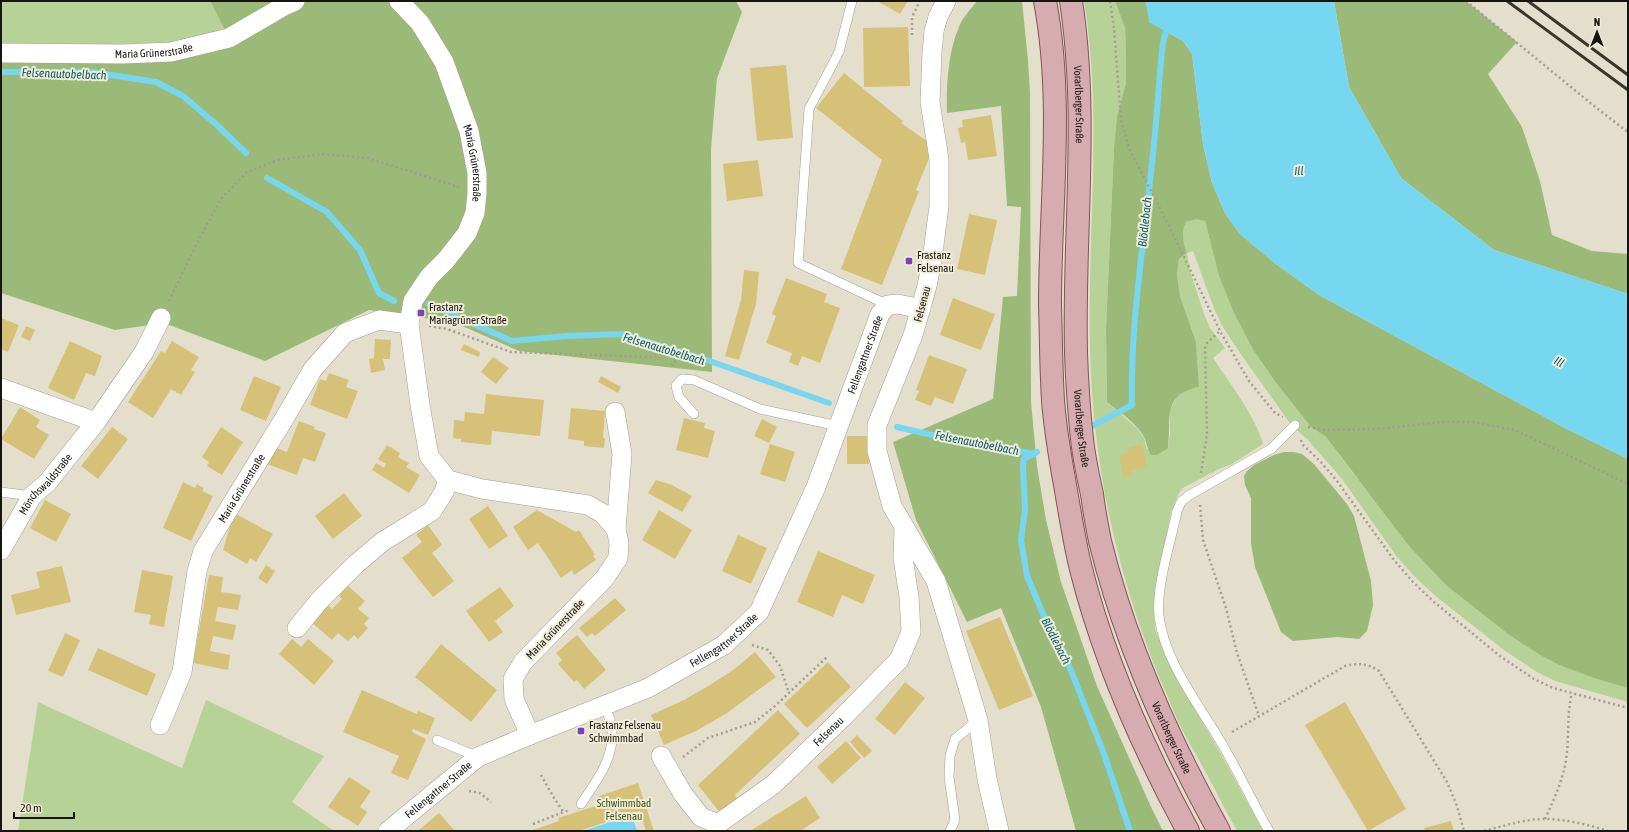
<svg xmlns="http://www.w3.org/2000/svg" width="1629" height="832" font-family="'Asap Condensed',sans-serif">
<rect width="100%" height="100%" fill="#e4dfcd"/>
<g fill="#b7d297">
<path d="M 1,1 L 210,1 L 229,38 L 171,52 L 1,53 Z"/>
<path d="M 1084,1 L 1115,1 L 1125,28 L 1126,58 L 1126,83 L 1117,116 L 1114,148 L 1106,330 L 1107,402 L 1137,428 L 1144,438 L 1147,449 L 1168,448 L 1170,433 L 1170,410 L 1176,398 L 1186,390 L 1199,387 L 1196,342 L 1180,296 L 1177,275 L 1179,259 L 1187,253 C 1183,242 1181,233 1186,222 L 1196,218 L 1205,221 L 1219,276 L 1233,311 L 1252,348 L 1276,383 L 1311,427 L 1326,437 L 1352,472 L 1447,586 L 1509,635 L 1559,665 L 1628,688 L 1628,702 L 1555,681 L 1537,672 L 1504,650 L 1438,598 L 1417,579 L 1397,557 L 1342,479 L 1308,440 L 1292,426 L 1240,353 L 1223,327 L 1215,311 L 1193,251 L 1187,253 L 1190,271 L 1204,314 L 1210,328 L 1225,348 L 1213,358 C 1229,382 1256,417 1263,444 L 1232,464 L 1219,469 L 1183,488 L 1179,493 L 1171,512 L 1154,601 L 1155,629 L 1175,675 L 1221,754 L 1263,831 L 1237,831 C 1224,808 1213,785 1200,762 C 1193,748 1184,735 1178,721 C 1171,706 1166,691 1159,677 C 1116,571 1093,464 1090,350 C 1087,234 1103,116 1084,1 Z"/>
<path d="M 206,700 L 324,756 L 292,802 L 334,831 L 18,831 L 38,702 L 182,768 Z"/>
</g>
<g fill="#9cba77">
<path d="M 210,1 L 736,1 L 742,12 L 717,78 L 711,149 L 712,372 L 519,351 L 453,322 L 369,310 L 265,361 L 164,323 L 115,330 L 1,293 L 1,53 L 123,54 L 229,38 Z"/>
<path d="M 977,1 L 1022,1 L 1028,60 L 1030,93 L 1031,402 L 1037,466 L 1046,520 L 1061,582 L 1097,686 L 1152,809 L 1163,831 L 1076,831 L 1041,707 L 1001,608 L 967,622 L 916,520 L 893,442 L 993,399 L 1003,297 L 1017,296 L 1021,207 L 1007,206 L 1001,106 L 947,113 C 946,87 948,52 959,27 C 962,18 971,9 977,1 Z"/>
<path d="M 1115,1 L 1146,1 L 1150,22 L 1183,41 L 1192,54 L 1203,144 L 1212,183 L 1225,213 L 1240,234 L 1276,264 L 1319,295 L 1565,428 L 1628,459 L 1628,688 L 1594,678 L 1559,665 L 1542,656 L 1509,635 L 1447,586 L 1409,546 L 1326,437 L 1311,427 L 1276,383 L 1252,348 L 1233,311 L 1219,276 L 1205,221 L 1196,219 L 1186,222 C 1181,233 1183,242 1187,253 L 1179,259 L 1177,275 L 1180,296 L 1196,342 L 1199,387 C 1161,395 1172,418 1168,448 L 1157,455 L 1151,455 C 1147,449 1147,443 1144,437 C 1137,423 1119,412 1107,402 L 1106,330 L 1114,148 L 1117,116 L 1126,83 L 1126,58 L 1125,28 Z"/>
<path d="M 1334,1 L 1466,1 L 1517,42 L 1488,74 L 1522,127 L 1540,181 L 1552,235 L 1592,251 L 1628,254 L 1628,294 L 1494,250 L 1401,178 L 1349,87 Z"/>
<path d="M 1284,452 L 1294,452 L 1302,454 L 1314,464 L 1347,504 L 1354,516 L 1371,581 L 1373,605 L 1367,631 L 1359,639 L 1337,637 L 1293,641 L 1281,632 L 1255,567 L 1251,543 L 1251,498 L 1245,485 L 1244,476 L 1247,471 L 1254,465 L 1274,455 Z"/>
</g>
<g fill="#78d7f0">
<path d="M 1146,1 L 1334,1 L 1349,87 L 1401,178 L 1494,250 L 1628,294 L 1628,459 L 1565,428 L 1319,295 L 1276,264 L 1240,234 L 1225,213 L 1212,183 L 1203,144 L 1192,54 L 1183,41 L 1149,22 Z"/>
<path d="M 632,815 L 637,831 L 583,831 Z"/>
</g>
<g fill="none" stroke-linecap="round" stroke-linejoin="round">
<g stroke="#78d7f0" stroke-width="6">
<path d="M 1,72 L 92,72 L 156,82 L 183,96 L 218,126 L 246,153"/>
<path d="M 267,178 L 327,212 L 360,250 L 379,293 L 394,301"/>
<path d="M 429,304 L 512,341 L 566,336 L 623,334 L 704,359 L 829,403"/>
<path d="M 1092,426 L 1132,405 C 1130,321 1145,237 1153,153 C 1156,126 1158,99 1160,72 C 1162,57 1161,37 1170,25"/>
<path d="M 897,427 L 964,442 L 1034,454"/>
<path d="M 1037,452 L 1024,459 L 1023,465 L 1025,510 L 1021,540 L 1027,576 L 1046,621 L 1064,653 L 1104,754 L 1130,831"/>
</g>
</g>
<g fill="#d5c278">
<path d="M 877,1 L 908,1 L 900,14 Z"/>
<path d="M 908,27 L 910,86 L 864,87 L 863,28 Z"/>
<path d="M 786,65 L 793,138 L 757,141 L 750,68 Z"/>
<path d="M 844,73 L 903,121 L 901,123 L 934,146 L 916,190 L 919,191 L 882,285 L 841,269 L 882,160 L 816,108 Z"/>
<path d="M 991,115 L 997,156 L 968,160 L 965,142 L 961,143 L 958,128 L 963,127 L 962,120 Z"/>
<path d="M 758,160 L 763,196 L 727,201 L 723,164 Z"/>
<path d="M 969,214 L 997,220 L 985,275 L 957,269 Z"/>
<path d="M 744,270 L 759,272 L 756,304 L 739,360 L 725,356 L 741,300 Z"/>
<path d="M 786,278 L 827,294 L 824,302 L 840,308 L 820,363 L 802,356 L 798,366 L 789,362 L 792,353 L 766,343 L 776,316 L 772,314 Z"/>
<path d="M 953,298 L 995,314 L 981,350 L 940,335 Z"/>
<path d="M 1,318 L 19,325 L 8,352 L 1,349 Z"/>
<path d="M 26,326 L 35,330 L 30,341 L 21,337 Z"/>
<path d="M 375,339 L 391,340 L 390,359 L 383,359 L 385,370 L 371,373 L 369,359 L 374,358 Z"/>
<path d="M 70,341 L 102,356 L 95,376 L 86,373 L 74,400 L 48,388 Z"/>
<path d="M 172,341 L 199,357 L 191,370 L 195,372 L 181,395 L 171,389 L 153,418 L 128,402 L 161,351 L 165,353 Z"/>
<path d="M 464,344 L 480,352 L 479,357 L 461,350 Z"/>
<path d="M 929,355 L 967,369 L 953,404 L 935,397 L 931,406 L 915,400 L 919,391 L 916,390 Z"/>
<path d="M 493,357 L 509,368 L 496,384 L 481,372 Z"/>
<path d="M 329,373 L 349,380 L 346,387 L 358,391 L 347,419 L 310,405 L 320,379 L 326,381 Z"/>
<path d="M 254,376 L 281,387 L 266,421 L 240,410 Z"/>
<path d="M 601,376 L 621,387 L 618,393 L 598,382 Z"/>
<path d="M 486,394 L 544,400 L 540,436 L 492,431 L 491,445 L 461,442 L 461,439 L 453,438 L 454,420 L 464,421 L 465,412 L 484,414 Z"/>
<path d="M 20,407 L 40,420 L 36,427 L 49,435 L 34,459 L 1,439 Z"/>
<path d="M 571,408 L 605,411 L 603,438 L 605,438 L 604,448 L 584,446 L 584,441 L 568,439 Z"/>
<path d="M 684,418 L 705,423 L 704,428 L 715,431 L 708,458 L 676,450 Z"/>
<path d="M 762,419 L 777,427 L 769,443 L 754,436 Z"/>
<path d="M 299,421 L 315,427 L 314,429 L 326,433 L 315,462 L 303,458 L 297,475 L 267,464 L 274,447 L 287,452 Z"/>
<path d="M 112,427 L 128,439 L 98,479 L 81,466 Z"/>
<path d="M 221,427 L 243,442 L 222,475 L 207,466 L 209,462 L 202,457 Z"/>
<path d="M 847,436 L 868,436 L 869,464 L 847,464 Z"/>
<path d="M 770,444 L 795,452 L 785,482 L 760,474 Z"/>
<path d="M 1142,444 L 1147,466 L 1131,470 L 1132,476 L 1124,478 L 1119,455 L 1128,452 L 1127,448 Z"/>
<path d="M 387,445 L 400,453 L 398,457 L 409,463 L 406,467 L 420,475 L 409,493 L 372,470 L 376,463 L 384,468 L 386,464 L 378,459 Z"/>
<path d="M 656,480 L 672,485 L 692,496 L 682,512 L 648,493 Z"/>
<path d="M 183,482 L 195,488 L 197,484 L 204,488 L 202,491 L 213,496 L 191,541 L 163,528 Z"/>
<path d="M 344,493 L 362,516 L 333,539 L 315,516 Z"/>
<path d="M 45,500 L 71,514 L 56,542 L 30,528 Z"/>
<path d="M 488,506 L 508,536 L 489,549 L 469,519 Z"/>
<path d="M 537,510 L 576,532 L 579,530 L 595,555 L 593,556 L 596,560 L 574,575 L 572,570 L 561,578 L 538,543 L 528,550 L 513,527 Z"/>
<path d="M 659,510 L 692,530 L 675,559 L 642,540 Z"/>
<path d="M 234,513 L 273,534 L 256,562 L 250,558 L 247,564 L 223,550 Z"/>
<path d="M 428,525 L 442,545 L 432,553 L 454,581 L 433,597 L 402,558 L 422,542 L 416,535 Z"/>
<path d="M 738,535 L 767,548 L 751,584 L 722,571 Z"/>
<path d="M 818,551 L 875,575 L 863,604 L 842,595 L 833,617 L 797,602 Z"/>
<path d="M 266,565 L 275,571 L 267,584 L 258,578 Z"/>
<path d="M 62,566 L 71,602 L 16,615 L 11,595 L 40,588 L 36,572 Z"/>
<path d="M 142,570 L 173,576 L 164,627 L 149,624 L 151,615 L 134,612 Z"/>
<path d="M 209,575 L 223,577 L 221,592 L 241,595 L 238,610 L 218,607 L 215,621 L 236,625 L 233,640 L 213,636 L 210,651 L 230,655 L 228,670 L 193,663 Z"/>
<path d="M 348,586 L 365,601 L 358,609 L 369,618 L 364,624 L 368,628 L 358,639 L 354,635 L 348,641 L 338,633 L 332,640 L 310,621 L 325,603 L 332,609 L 342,599 L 339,596 Z"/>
<path d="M 500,587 L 514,606 L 495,621 L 503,632 L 489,642 L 466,611 Z"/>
<path d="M 615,598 L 626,610 L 595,636 L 592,633 L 587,637 L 579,628 Z"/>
<path d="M 1000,617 L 1033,696 L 999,710 L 966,631 Z"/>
<path d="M 65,633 L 80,640 L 63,677 L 48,671 Z"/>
<path d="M 577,635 L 606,670 L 584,689 L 577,680 L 574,682 L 558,664 L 562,660 L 556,653 Z"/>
<path d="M 292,639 L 301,647 L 308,639 L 334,661 L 314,685 L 279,654 Z"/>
<path d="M 441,644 L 497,690 L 471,722 L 415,677 Z"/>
<path d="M 98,648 L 156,674 L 147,696 L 88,670 Z"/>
<path d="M 755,652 L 776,677 L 727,713 L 698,730 L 664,745 L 651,715 L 684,700 L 710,685 L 733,670 Z"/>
<path d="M 828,662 L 851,687 L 807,728 L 784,704 Z"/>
<path d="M 905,682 L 925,698 L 895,735 L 875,719 Z"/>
<path d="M 362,690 L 417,714 L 418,711 L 435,718 L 428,735 L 413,729 L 412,732 L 426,739 L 408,780 L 391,773 L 399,756 L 343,732 Z"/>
<path d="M 1345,702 L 1406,809 L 1368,831 L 1305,725 Z"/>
<path d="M 778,710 L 800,734 L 735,795 L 739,801 L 721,814 L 698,785 Z"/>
<path d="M 857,735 L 872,751 L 864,758 L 850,742 Z"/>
<path d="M 846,741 L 861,758 L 832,784 L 817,767 Z"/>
<path d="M 349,777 L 371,791 L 360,807 L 367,812 L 358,826 L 328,807 Z"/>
<path d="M 638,783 L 654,831 L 646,831 L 640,811 L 579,831 L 530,831 L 559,821 L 558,818 L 602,804 L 599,796 Z"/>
<path d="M 806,796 L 820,818 L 800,831 L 750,831 Z"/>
<path d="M 439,813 L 455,831 L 418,831 Z"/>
<path d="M 1451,821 L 1454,831 L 1425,831 L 1424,828 Z"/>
</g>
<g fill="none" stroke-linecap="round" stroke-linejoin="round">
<g stroke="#a4a08e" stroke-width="10">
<g id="lane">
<path d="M 852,1 L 839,52 L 809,109 L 798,263 L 888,305"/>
<path d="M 694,414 L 679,397 L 676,386 L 682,379 L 694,380 L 760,409 L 838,426"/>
<path d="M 1,492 L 32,496"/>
<path d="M 437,740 L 478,757"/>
<path d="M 581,804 C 595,783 614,759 612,732 C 612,722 608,714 604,705"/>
<path d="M 950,831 L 955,820 L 949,777 L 950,756 L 955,739 L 978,720"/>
<path d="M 1269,831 C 1254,805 1241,777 1226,751 C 1203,709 1165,665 1159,616 C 1156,586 1171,541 1177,511 L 1181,502 L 1188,496 L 1271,449 L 1295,425"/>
</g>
</g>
<g stroke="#a4a08e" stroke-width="20">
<g id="street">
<path id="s1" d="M 399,1 L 420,23 L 444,62 L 469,131 L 477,173 L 477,193 L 475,213 L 467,233 L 446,260 L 429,277 L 413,301 L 409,324 L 420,405 L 429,456 L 448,480 L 482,489 L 588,505 L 602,513 L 616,529 L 619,543 L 618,558 L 604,579 L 523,662 L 513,679 L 514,699 L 530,735"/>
<path d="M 946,1 L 938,17 L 934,31 L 932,52 L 930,102 L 939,159 L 939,206 L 932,260 L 927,286 L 913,335 L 877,425 L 877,451 L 892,506 L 936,581 L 978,720 L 987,779 L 999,831"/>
<path id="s2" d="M 1,53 L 123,54 L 171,52 L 229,38 L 284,6 L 295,1"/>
<path d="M 1,388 L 96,422"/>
<path d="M 615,412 L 622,454 L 616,529"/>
<path id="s3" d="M 1,550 L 32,496 L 47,483 L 96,422 L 144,352 L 161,318"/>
<path d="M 297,628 L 319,601 L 356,564 L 382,542 L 432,511 L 444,492 L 448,480"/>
<path id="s4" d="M 160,725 L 182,672 L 197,571 L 203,551 L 287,414 L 313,369 L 345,333 L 379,320 L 409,324"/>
<path id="s5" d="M 661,756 L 683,794 L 701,817 L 718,824 L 774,784 L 841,719 L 899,660 L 911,632 L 909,597 L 903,558 L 904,528"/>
<path id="s6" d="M 388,831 L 478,757 L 530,735 L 648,688 L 724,645 L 759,612 L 816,487 L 880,314 L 888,305 L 898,304 L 921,309"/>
</g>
</g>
<g stroke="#835356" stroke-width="24">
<g id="primary">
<path d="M 1045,1 C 1064,101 1050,205 1050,305 C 1051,337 1051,368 1053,400 C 1055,428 1060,457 1065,485 C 1070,513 1074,541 1081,569 C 1104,661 1143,748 1188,831"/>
<path id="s7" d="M 1071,1 C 1089,118 1073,236 1076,353 C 1077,382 1079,411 1082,439 C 1084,458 1088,476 1092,494 C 1094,510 1097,526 1100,541 C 1125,643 1168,739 1219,831"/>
</g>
</g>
<g stroke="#a29e8f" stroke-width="2.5" stroke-dasharray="2 3" stroke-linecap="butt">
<path d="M 1110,1 L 1114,28 L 1121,120 L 1129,148 L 1168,224 L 1220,331 L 1249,381 L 1275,413 L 1283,417"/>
<path d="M 1466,1 L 1599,110 L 1628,132"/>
<path d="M 912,35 L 912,17 L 920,1"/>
<path d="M 169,301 L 197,243 L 221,199 L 247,172 L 278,160 L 322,154 L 368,158 L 459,187"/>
<path d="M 429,326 L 447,329 L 511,352 L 651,357 L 677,351 L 679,359 L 673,362 L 672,368"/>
<path d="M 1308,427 L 1325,430 L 1375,429 L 1443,422 L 1472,422 L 1515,430 L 1628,484"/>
<path d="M 1301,440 L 1302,444 L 1320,461 L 1337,481 L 1394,560 L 1413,582 L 1434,602 L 1500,656 L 1534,679 L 1553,688 L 1628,708"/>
<path d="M 1201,473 L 1207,434 L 1205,348 L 1207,343 L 1220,331"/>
<path d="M 1200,505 L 1203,540 L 1226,608 L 1237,653 L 1259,716"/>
<path d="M 752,645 L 768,650 L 780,666 L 789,693"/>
<path d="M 1232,732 L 1345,666 C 1358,663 1367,663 1379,671 L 1447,782 L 1457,806 L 1464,831"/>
<path d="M 683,757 L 708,738 L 755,722 L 775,706 L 827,657"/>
<path d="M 541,775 L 554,798 L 564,813"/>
<path d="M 469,791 L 480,793 L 491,802"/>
<path d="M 1545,819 C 1555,797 1565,776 1567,752 C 1569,732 1567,712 1572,693"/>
<path d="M 533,824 L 569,810"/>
<path d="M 1484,831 C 1504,826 1524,819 1545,819 C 1564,819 1590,825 1608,831"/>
</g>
<use href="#lane" stroke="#fff" stroke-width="9"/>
<use href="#street" stroke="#fff" stroke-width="19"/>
<use href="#primary" stroke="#d7acb1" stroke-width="22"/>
<g stroke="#38352d" stroke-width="3">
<path d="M 1507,1 L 1628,90"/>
<path d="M 1528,1 L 1628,75"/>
</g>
</g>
<g fill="#7b43ba" stroke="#f1ecda" stroke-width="1.5">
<rect x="905" y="257" width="8" height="8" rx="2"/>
<rect x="417" y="309" width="8" height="8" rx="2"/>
<rect x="577" y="727" width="8" height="8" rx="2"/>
</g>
<g text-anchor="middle" stroke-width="4" stroke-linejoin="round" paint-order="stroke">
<g font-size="11" fill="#17150f" stroke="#f1ecda">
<text dy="4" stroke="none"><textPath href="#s2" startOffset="153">Maria Grünerstraße</textPath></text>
<text dy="4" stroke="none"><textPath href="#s7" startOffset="104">Vorarlberger Straße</textPath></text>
<text dy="4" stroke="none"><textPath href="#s1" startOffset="182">Maria Grünerstraße</textPath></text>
<text transform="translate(922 304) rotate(-75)" y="4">Felsenau</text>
<text dy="4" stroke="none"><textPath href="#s6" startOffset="714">Fellengattner Straße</textPath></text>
<text dy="4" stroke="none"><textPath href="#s7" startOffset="428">Vorarlberger Straße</textPath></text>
<text dy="4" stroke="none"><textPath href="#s3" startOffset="80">Mönchswaldstraße</textPath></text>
<text dy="4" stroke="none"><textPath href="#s4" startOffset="254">Maria Grünerstraße</textPath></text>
<text transform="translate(555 629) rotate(-46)" y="4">Maria Grünerstraße</text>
<text dy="4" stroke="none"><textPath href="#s6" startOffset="390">Fellengattner Straße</textPath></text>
<text dy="4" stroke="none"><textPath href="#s5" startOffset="236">Felsenau</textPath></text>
<text dy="4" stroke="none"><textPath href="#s7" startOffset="752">Vorarlberger Straße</textPath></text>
<text dy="4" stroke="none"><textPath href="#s6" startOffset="65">Fellengattner Straße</textPath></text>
</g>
<g font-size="11" fill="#17150f" stroke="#f1ecda" text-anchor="start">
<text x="917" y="259">Frastanz<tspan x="917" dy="13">Felsenau</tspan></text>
<text x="429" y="311">Frastanz<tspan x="429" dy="13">Mariagrüner Straße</tspan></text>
<text x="589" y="729">Frastanz Felsenau<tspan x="589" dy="13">Schwimmbad</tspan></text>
</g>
<g font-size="11" fill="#3f5911" stroke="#f1ecda">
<text x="624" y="807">Schwimmbad<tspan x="624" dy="13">Felsenau</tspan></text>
</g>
<g font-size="12" font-style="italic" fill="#075c6d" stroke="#f1ecda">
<text transform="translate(64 74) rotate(2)" y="4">Felsenautobelbach</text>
<text x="1299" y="175">Ill</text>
<text transform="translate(1145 222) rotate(-84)" y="4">Blödlebach</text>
<text transform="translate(664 349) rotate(17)" y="4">Felsenautobelbach</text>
<text transform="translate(1559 362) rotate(30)" y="4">Ill</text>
<text transform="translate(977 443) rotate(11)" y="4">Felsenautobelbach</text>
<text transform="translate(1056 641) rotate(63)" y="4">Blödlebach</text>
</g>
</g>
<rect width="1629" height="832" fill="none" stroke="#17150f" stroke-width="4"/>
<g transform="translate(1597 32)" stroke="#f1ecda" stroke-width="3" paint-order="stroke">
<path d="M0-3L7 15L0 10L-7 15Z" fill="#17150f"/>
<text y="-6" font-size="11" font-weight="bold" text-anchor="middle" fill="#17150f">N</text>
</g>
<path d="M14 812v6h60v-6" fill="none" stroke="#17150f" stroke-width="2"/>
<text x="20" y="812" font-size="12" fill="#17150f" stroke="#f1ecda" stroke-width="3" paint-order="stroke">20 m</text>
</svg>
